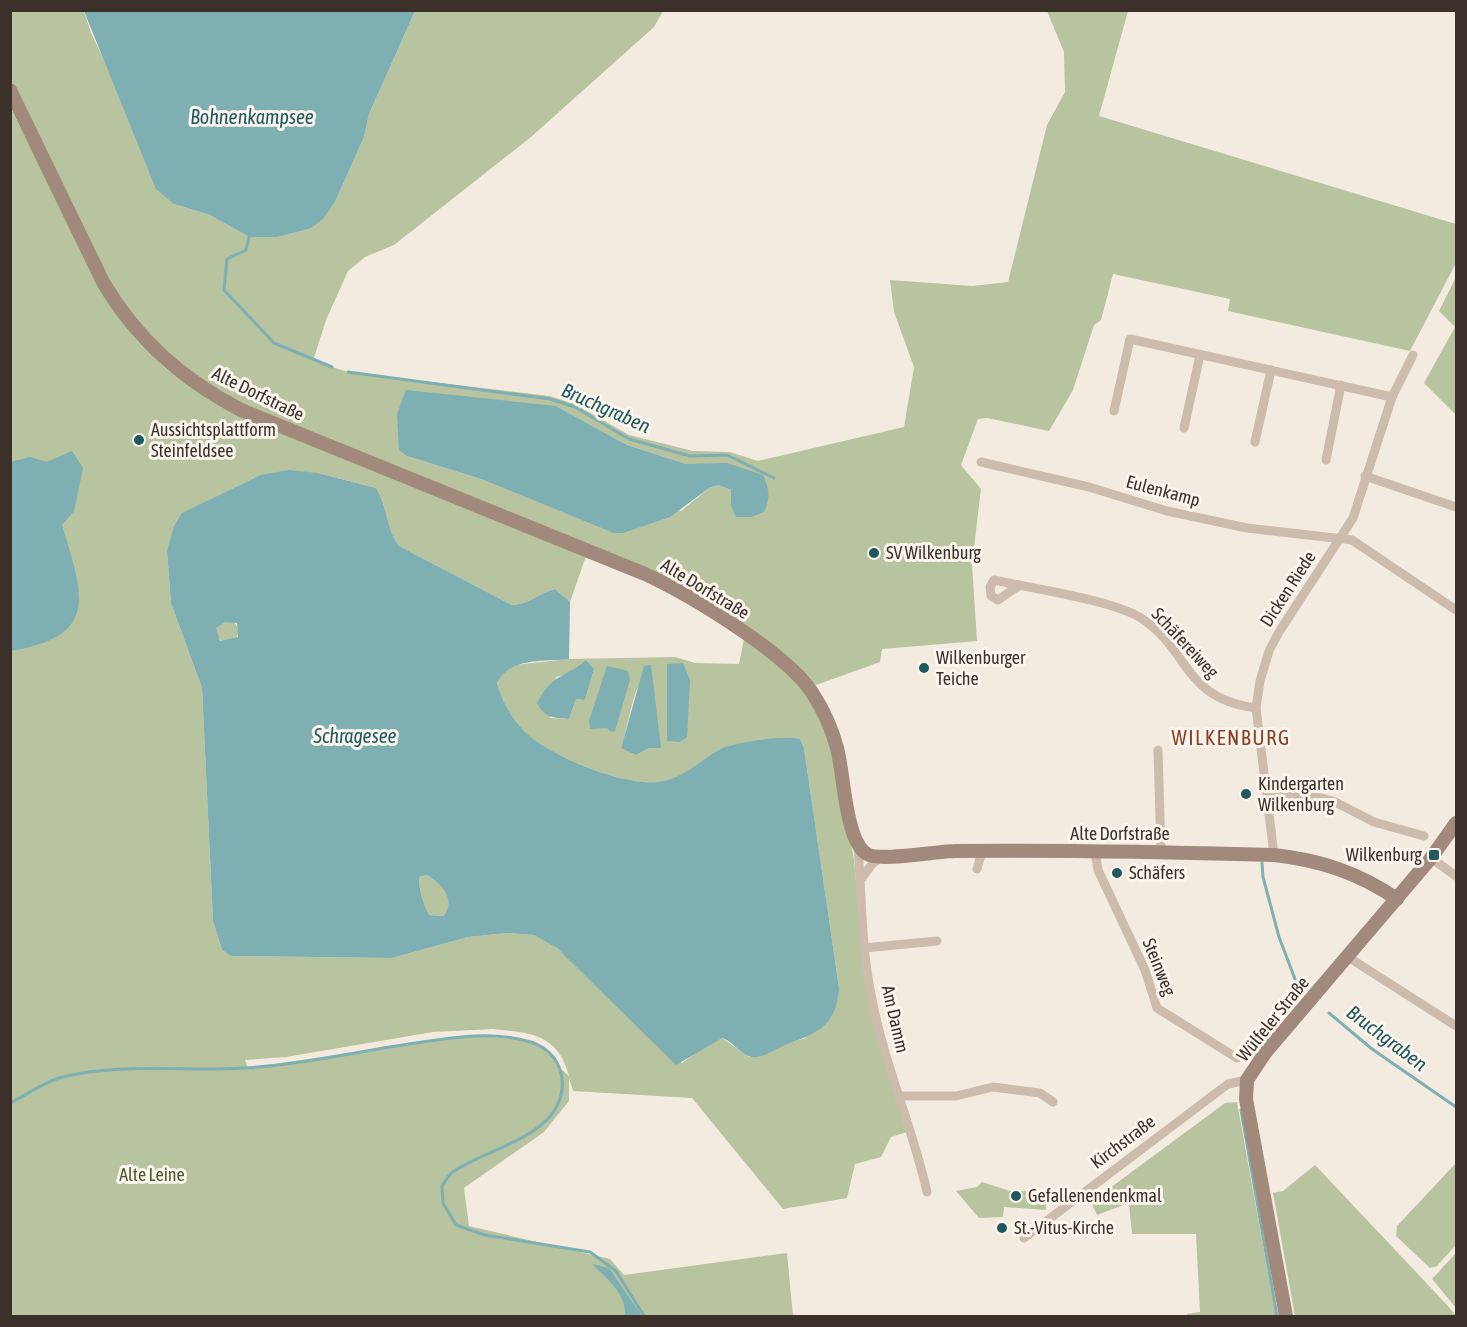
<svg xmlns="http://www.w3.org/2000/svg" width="1467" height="1327" font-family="'Asap Condensed',sans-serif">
<rect width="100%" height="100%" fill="#f4ebe0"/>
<g fill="#b7c49f" fill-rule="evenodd">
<path d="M 11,11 L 84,11 L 91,33 L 174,204 L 210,215 L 249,237 L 324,218 L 335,202 L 364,137 L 369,114 L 415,11 L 663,11 L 654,27 L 531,137 L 394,245 L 365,257 L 348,271 L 326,320 L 313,361 L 348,372 L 550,396 L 575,404 L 629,435 L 693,451 L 730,452 L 758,461 L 904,427 L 914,367 L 894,312 L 890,280 L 972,286 L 1008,282 L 1047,125 L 1065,92 L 1064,52 L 1047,11 L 1128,11 L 1099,116 L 1456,224 L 1456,263 L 1410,351 L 1228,311 L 1230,299 L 1113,274 L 1101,320 L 1094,325 L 1073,390 L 1049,431 L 987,418 L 978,419 L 961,465 L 981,489 L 972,564 L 977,641 L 882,649 L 880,662 L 816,685 L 713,607 L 245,406 L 190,374 L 145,334 L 100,268 L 11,80 ZM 556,406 L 627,445 L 686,464 L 769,502 L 731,506 L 731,490 L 718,485 L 709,488 L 681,511 L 484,480 L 407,456 Z"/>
<path d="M 10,107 L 113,310 L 138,342 L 166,369 L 210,400 L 586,556 L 570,602 L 555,589 C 539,593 528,605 512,605 L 399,546 C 386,529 388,507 376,488 L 318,473 L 167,551 L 171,603 L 202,688 L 213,921 L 222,950 L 231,956 L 392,958 L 468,937 L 508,933 L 534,935 L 558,949 L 682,1063 L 712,1041 L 722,1038 L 749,1057 L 805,1038 L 839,988 L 804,748 L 800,739 C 782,741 736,742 723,749 C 701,760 684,780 658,783 C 624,786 547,755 523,731 C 510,717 503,702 497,683 L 502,672 L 514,665 L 569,659 L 675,657 L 695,663 L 739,664 L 744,639 L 783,667 L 808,695 L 830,740 L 854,859 L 864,977 L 907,1132 L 891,1137 L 881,1157 L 855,1164 L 847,1198 L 783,1209 L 692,1098 L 573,1091 L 569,1078 L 569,1101 L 544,1132 L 464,1188 L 469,1226 L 610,1259 L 624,1275 L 787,1253 L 793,1316 L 11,1316 ZM 586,660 L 594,669 L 585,700 L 576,699 L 569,719 L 550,718 L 556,677 L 569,674 ZM 639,686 L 660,747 L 649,748 L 636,755 L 621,747 C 626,734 633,693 639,686 ZM 493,1029 C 531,1033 558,1034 569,1076 L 559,1067 L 556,1058 L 533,1041 L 468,1035 L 248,1068 L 245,1060 L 286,1057 L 433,1032 Z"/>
<path d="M 1456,277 L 1456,415 L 1424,383 L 1455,327 L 1439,311 Z"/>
<circle cx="227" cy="631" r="11"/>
<path d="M 427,875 C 442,885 456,898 445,916 L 429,915 C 423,902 419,891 419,877 Z"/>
<path d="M 1237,1102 L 1276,1316 L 1188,1316 L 1187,1314 L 1200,1312 L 1196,1234 L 1132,1234 L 1129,1203 L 1097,1215 L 1091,1202 L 1225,1103 Z"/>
<path d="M 1456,1163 L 1456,1245 L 1437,1266 L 1430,1268 L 1396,1236 L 1397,1226 Z"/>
<path d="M 1315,1165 L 1448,1306 L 1456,1316 L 1295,1316 L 1273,1193 L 1283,1191 Z"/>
<path d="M 982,1182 L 1010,1191 L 1046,1191 L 1046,1210 L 1004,1207 L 1003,1217 L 979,1218 L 956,1191 L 977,1187 Z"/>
<path d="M 1456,1253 L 1456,1308 L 1432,1279 Z"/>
</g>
<g fill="#7eafb3" fill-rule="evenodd">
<path d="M 84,11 L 84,10 L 415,11 L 369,114 L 364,137 L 335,202 L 324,218 L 311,228 L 277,237 L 249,237 L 210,215 L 174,204 L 156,189 Z"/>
<path d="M 406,390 L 556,406 L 627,445 L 686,464 L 727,463 L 763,475 C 769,488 771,498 764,512 L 751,517 L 736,517 L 731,506 L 731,490 L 718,485 L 709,488 L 670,517 L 623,533 L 614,533 L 484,480 L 407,456 L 399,450 L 397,414 Z"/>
<path d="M 72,451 L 83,468 L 74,511 L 62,525 C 82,593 102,636 11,651 L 11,462 L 30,457 L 47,462 Z"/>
<path d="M 289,470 L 318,473 L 376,488 C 388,507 386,529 399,546 L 512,605 C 528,605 539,593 555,589 L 570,602 L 569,659 C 543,662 509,657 497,683 C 503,702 510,717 524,731 C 547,755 625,787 659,782 C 687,778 701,758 723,748 C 738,742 785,735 800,739 L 804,748 L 839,988 C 836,1028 816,1033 783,1046 C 774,1050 763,1058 753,1057 C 741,1056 733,1041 722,1038 L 676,1065 L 558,949 L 534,935 L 508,933 L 468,937 L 392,958 L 231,956 L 222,950 L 213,921 L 202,688 L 171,603 L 167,551 L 174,526 L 182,513 L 261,475 ZM 225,622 L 237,623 L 238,637 L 220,641 L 216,628 ZM 427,875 C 442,885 456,898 444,916 L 429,915 C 423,902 419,891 419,877 Z"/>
<path d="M 586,660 L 594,669 L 585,700 L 576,699 L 569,719 C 554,718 545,718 537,703 C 554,672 562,680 586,660 Z"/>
<path d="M 683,663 L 690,680 L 687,737 L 680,742 L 667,741 L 667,664 Z"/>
<path d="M 651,665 L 661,748 L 649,748 L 636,755 L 621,748 L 644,666 Z"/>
<path d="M 607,666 L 628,671 L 630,680 L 615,731 L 611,732 L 607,728 L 590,729 L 589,721 Z"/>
<path d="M 592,1264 L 609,1268 L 642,1316 L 625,1316 C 627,1294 607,1279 592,1264 Z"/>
</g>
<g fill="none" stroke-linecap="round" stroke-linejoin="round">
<g stroke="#7eafb3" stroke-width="3">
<path d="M 249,237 L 246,250 L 227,259 L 224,290 L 274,343 L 332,367"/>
<path d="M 348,372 L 550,399 L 575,407 L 629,439 L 690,456 L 727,455 L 774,478"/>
<path d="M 1262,863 L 1263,877 L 1279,937 L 1298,987"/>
<path d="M 1329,1013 L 1372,1049 L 1456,1107"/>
<path d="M 10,1103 C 26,1095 43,1083 59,1078 C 119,1062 183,1072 244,1068 C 301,1065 359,1051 415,1043 C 450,1038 487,1031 523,1040 C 543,1044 559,1056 562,1078 C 568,1136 487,1147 453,1172 C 448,1175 445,1182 442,1186 L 443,1203 L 456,1225 L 485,1235 L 590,1252 L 616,1271 L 644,1316"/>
<path d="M 1241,1110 L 1277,1316"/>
</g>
<g stroke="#cdbbab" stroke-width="9">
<path d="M 1114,411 L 1130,339 L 1392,397"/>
<path d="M 1184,428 L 1200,355"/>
<path d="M 1255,442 L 1271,370"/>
<path d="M 1326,460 L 1341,385"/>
<path d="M 981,462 L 1089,487 L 1167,511 L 1247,528 L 1352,540 L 1456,610"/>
<path d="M 1365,476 L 1456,507"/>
<path d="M 1020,585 L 998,600 L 991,596 L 990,587 L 994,580 C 1030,588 1113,600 1141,618 C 1191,651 1182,698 1256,708"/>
<path d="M 1158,750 L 1161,852"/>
<path d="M 1268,798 L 1306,794 L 1333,801 L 1374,822 L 1424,836"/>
<path d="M 858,848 C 862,896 861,946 871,994 C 883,1062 912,1125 927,1192"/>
<path d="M 1095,852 L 1098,870 L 1145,970 L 1157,1008 L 1237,1058"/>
<path d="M 1274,855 L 1256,708 L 1260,681 L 1269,651 L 1279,632 L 1353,518 L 1392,397 L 1413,355"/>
<path d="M 1431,858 L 1456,876"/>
<path d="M 977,869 L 982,851"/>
<path d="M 862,878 L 872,864 L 880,858"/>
<path d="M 864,948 L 937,941"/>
<path d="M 1348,957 L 1456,1026"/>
<path d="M 899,1096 L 956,1096 L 993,1087 L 1040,1093 L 1053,1102"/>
<path d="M 1024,1238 L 1228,1084 L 1247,1080"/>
</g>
<g stroke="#a18a7c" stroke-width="14">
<path d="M 10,90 L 103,282 C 137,340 182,379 241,410 L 645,574 C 690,595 787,653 813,694 C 824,711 832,729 837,748 C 844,773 845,841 867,854 C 879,862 937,851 956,851 C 1062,850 1168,852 1274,855 C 1320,860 1359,873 1397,899"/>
<path d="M 1286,1316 L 1246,1099 L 1247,1080 L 1265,1053 L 1431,858 L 1456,823"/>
</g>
</g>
<g fill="#1e595f" stroke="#fbf5ed" stroke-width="2">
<circle cx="139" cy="440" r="6"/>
<circle cx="874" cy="553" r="6"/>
<circle cx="924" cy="668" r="6"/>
<circle cx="1246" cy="794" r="6"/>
<rect x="1428" y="849" width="12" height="12" rx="3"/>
<circle cx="1117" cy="873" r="6"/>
<circle cx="1016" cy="1196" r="6"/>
<circle cx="1002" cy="1228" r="6"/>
</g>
<g text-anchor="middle" stroke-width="6" stroke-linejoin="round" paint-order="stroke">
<g font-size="18" fill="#3b302a" stroke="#fbf5ed">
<text transform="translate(258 394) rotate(26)" y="6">Alte Dorfstraße</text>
<text transform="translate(1163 491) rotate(15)" y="6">Eulenkamp</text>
<text transform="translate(705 589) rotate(31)" y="6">Alte Dorfstraße</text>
<text transform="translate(1288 589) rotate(-57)" y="6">Dicken Riede</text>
<text transform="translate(1185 643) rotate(47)" y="6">Schäfereiweg</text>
<text x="1120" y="840">Alte Dorfstraße</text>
<text transform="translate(1159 967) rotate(68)" y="6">Steinweg</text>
<text transform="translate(895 1019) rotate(77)" y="6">Am Damm</text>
<text transform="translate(1273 1019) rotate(-51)" y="6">Wülfeler Straße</text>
<text transform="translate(1123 1142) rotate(-37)" y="6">Kirchstraße</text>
</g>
<g font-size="18" fill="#3b302a" stroke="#fbf5ed" text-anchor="start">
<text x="151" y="436">Aussichtsplattform<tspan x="151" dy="21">Steinfeldsee</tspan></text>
<text x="886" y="559">SV Wilkenburg</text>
<text x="936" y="664">Wilkenburger<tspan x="936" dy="21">Teiche</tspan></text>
<text x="1258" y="790">Kindergarten<tspan x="1258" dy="21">Wilkenburg</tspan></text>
<text x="1422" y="861" text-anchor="end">Wilkenburg</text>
<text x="1129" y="879">Schäfers</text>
<text x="1028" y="1202">Gefallenendenkmal</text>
<text x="1014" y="1234">St.-Vitus-Kirche</text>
</g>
<g font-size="18" fill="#495a2d" stroke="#fbf5ed">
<text x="152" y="1181">Alte Leine</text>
</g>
<g font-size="20" font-style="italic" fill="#1e595f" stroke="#fbf5ed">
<text x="252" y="124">Bohnenkampsee</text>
<text transform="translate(606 408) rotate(24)" y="7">Bruchgraben</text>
<text x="355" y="743">Schragesee</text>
<text transform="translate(1387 1038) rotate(37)" y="7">Bruchgraben</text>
</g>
<g font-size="21" letter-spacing="1.5" fill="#8d3d20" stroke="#fbf5ed">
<text x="1231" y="745">WILKENBURG</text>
</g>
</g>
<rect width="1467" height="1327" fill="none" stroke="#3b302a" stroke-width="24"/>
</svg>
